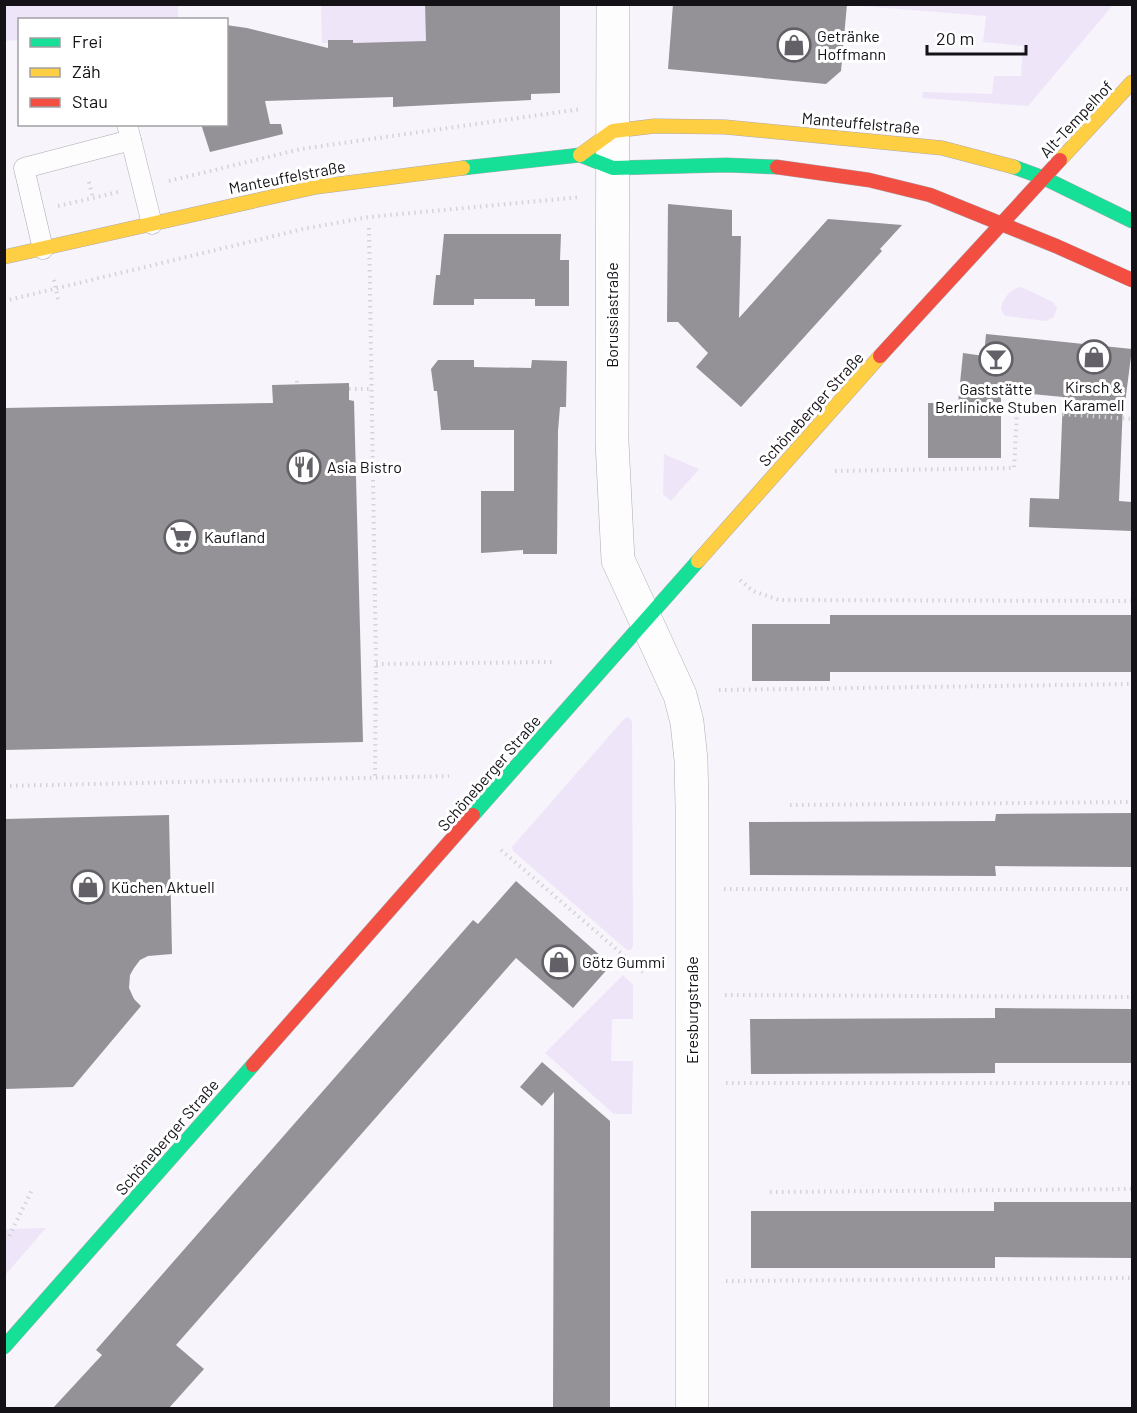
<svg xmlns="http://www.w3.org/2000/svg" width="1137" height="1413" font-family="Barlow,sans-serif">
<rect width="100%" height="100%" fill="#f7f4fb"/>
<g fill="#efe5f9">
<path d="M 4,5 L 178,5 L 178,19 L 20,20 L 19,40 L 5,41 Z"/>
<path d="M 321,5 L 425,5 L 498,47 L 391,42 L 353,43 L 352,40 L 328,40 L 328,43 L 322,43 Z"/>
<path d="M 862,5 L 862,4 L 1113,5 L 1028,106 L 922,98 L 923,92 L 992,94 L 994,76 L 1021,76 L 1023,46 L 983,42 L 986,16 L 862,6 Z"/>
<path d="M 1021,287 L 1053,302 L 1057,308 L 1054,317 L 1046,321 L 1005,316 L 1001,310 C 1001,300 1010,289 1021,287 Z"/>
<path d="M 664,454 L 699,469 L 671,501 L 663,494 Z"/>
<path d="M 629,717 L 632,722 L 633,945 L 631,950 L 627,950 L 513,851 L 512,847 L 625,718 Z"/>
<path d="M 623,975 L 633,985 L 633,1019 L 612,1019 L 611,1061 L 633,1061 L 632,1114 L 614,1114 L 545,1053 Z"/>
<path d="M 46,1228 L 5,1275 L 5,1229 Z"/>
</g>
<g fill="#949297">
<path d="M 425,4 L 560,4 L 560,93 L 531,94 L 531,100 L 393,107 L 393,97 L 265,101 L 270,124 L 281,124 L 283,134 L 210,152 L 201,124 L 226,124 L 226,25 L 247,28 L 328,48 L 328,40 L 353,40 L 353,43 L 426,41 Z"/>
<path d="M 673,4 L 847,4 L 841,71 L 826,84 L 668,69 Z"/>
<path d="M 668,204 L 732,210 L 732,236 L 741,236 L 739,318 L 828,219 L 902,225 L 880,249 L 882,251 L 741,407 L 696,367 L 708,353 L 678,322 L 667,322 Z"/>
<path d="M 444,234 L 561,234 L 560,260 L 569,260 L 569,306 L 535,306 L 535,299 L 474,299 L 474,305 L 433,305 L 436,275 L 440,275 Z"/>
<path d="M 986,334 L 1132,349 L 1125,403 L 1123,403 L 1119,501 L 1132,502 L 1132,531 L 1029,527 L 1030,498 L 1059,499 L 1063,397 L 1001,391 L 1001,458 L 928,458 L 928,403 L 958,403 L 963,353 L 984,356 Z"/>
<path d="M 438,360 L 474,360 L 474,367 L 531,368 L 532,360 L 567,361 L 566,407 L 560,407 L 558,431 L 557,554 L 523,554 L 523,550 L 481,553 L 481,491 L 514,491 L 514,430 L 441,430 L 437,391 L 434,391 L 431,369 Z"/>
<path d="M 349,383 L 349,400 L 354,401 L 363,742 L 4,750 L 4,408 L 273,403 L 272,385 Z"/>
<path d="M 830,615 L 1132,615 L 1132,672 L 830,672 L 830,681 L 752,681 L 752,624 L 830,624 Z"/>
<path d="M 1132,813 L 1132,867 L 995,866 L 996,876 L 750,875 L 749,822 L 995,821 L 996,814 Z"/>
<path d="M 169,815 L 172,954 L 148,956 L 140,960 L 134,968 L 130,975 L 129,988 L 134,999 L 141,1006 L 73,1087 L 4,1089 L 4,819 Z"/>
<path d="M 516,881 L 611,965 L 573,1008 L 516,958 L 176,1345 L 204,1369 L 169,1408 L 53,1408 L 102,1355 L 96,1350 L 393,1011 L 473,920 L 478,924 Z"/>
<path d="M 995,1008 L 1132,1009 L 1132,1063 L 995,1063 L 995,1073 L 751,1074 L 750,1019 L 995,1018 Z"/>
<path d="M 542,1062 L 610,1121 L 610,1408 L 553,1408 L 554,1092 L 542,1106 L 520,1087 Z"/>
<path d="M 994,1202 L 1132,1202 L 1132,1258 L 995,1257 L 995,1268 L 751,1268 L 751,1211 L 994,1211 Z"/>
</g>
<g fill="none" stroke-linecap="round" stroke-linejoin="round">
<g stroke="#adaab0" stroke-width="21">
<g id="lane">
<path d="M 131,140 L 152,224"/>
<path d="M 43,249 L 24,168 L 131,140 L 127,124"/>
</g>
</g>
<g stroke="#adaab0" stroke-width="34">
<path id="street" d="M 613,4 L 612,442 L 618,560 L 680,695 L 687,722 L 691,760 L 692,806 L 692,1408"/>
</g>
<g stroke="#adaab0" stroke-width="15">
<g id="fast">
<path d="M 1014,167 L 1044,178 L 1132,221"/>
<path d="M 463,168 L 580,155 L 613,168 L 726,165 L 777,167"/>
<path d="M 473,815 L 698,561"/>
<path d="M 4,1347 L 253,1065"/>
</g>
</g>
<g stroke="#adaab0" stroke-width="15">
<g id="slow">
<path d="M 580,155 L 613,131 L 655,126 L 725,127 L 942,148 L 1014,167"/>
<path d="M 1060,160 L 1132,82"/>
<path d="M 4,257 L 316,187 L 463,168"/>
<path d="M 698,561 L 880,356"/>
</g>
</g>
<g stroke="#adaab0" stroke-width="15">
<g id="jam">
<path d="M 777,167 L 869,180 L 930,195 L 1056,246 L 1132,280"/>
<path d="M 880,356 L 1060,160"/>
<path d="M 253,1065 L 473,815"/>
</g>
</g>
<g stroke="#d4d3d6" stroke-width="4" stroke-dasharray="1.5 4.5" stroke-linecap="butt">
<path d="M 169,181 L 301,149 L 581,109"/>
<path d="M 89,182 L 93,198"/>
<path d="M 58,206 L 118,192"/>
<path d="M 369,228 L 376,664 L 375,777"/>
<path d="M 54,280 L 58,299"/>
<path d="M 4,301 L 303,229 L 369,217 L 581,197"/>
<path d="M 297,381 L 297,385"/>
<path d="M 349,389 L 372,389"/>
<path d="M 835,471 L 1014,468 L 1017,411 L 1132,419"/>
<path d="M 740,580 L 753,591 L 779,600 L 1132,601"/>
<path d="M 376,664 L 553,662"/>
<path d="M 719,690 L 1132,684"/>
<path d="M 4,786 L 449,776"/>
<path d="M 790,805 L 1132,802"/>
<path d="M 501,850 L 643,972"/>
<path d="M 724,889 L 1132,889"/>
<path d="M 725,995 L 1132,997"/>
<path d="M 726,1083 L 1132,1083"/>
<path d="M 770,1192 L 1132,1189"/>
<path d="M 4,1239 L 9,1236 L 32,1190"/>
<path d="M 726,1281 L 1132,1278"/>
</g>
<use href="#lane" stroke="#fefdfe" stroke-width="20"/>
<use href="#street" stroke="#fefdfe" stroke-width="33"/>
<use href="#fast" stroke="#16e098" stroke-width="14"/>
<use href="#slow" stroke="#ffcf43" stroke-width="14"/>
<use href="#jam" stroke="#f24e42" stroke-width="14"/>
</g>
<defs>
<g id="shop-ring" transform="scale(1.725)"><circle r="9.5" fill="#fff" stroke="#636067" stroke-width="1.5"/><path d="M-5-2.5h2.3a2.7 3.5 0 0 1 5.4 0H5L5.5 6h-11ZM-1.5-2.5h3a1.5 2.3 0 0 0-3 0Z" fill="#636067"/></g>
<g id="bar-ring" transform="scale(1.725)"><circle r="9.5" fill="#fff" stroke="#636067" stroke-width="1.5"/><path d="M-6-5H6L.8 .8V4.5H3.5V6h-7V4.5H-.8V.8Z" fill="#636067"/></g>
<g id="restaurant-ring" transform="scale(1.725)"><circle r="9.5" fill="#fff" stroke="#636067" stroke-width="1.5"/><path d="M-5-6h1v4h1v-4h1v4h1v-4h1v5L-1.5 .5V6h-2V.5L-5-1ZM5-6V6H3V1.5H1.5Q1.5-4 5-6Z" fill="#636067"/></g>
<g id="supermarket-ring" transform="scale(1.725)"><circle r="9.5" fill="#fff" stroke="#636067" stroke-width="1.5"/><path d="M-6-5.5h2.5l.6 2H6L4.5 2H-2.5L-4.4-4H-6ZM-1.5 3.2a1.3 1.3 0 1 0 .1 0ZM3 3.2a1.3 1.3 0 1 0 .1 0Z" fill="#636067"/></g>
</defs>
<g fill-rule="evenodd">
<use href="#shop-ring" x="794" y="45"/>
<use href="#shop-ring" x="1094" y="357"/>
<use href="#bar-ring" x="996" y="359"/>
<use href="#restaurant-ring" x="304" y="467"/>
<use href="#supermarket-ring" x="181" y="537"/>
<use href="#shop-ring" x="88" y="887"/>
<use href="#shop-ring" x="559" y="962"/>
</g>
<g text-anchor="middle" stroke-width="6" stroke-linejoin="round" paint-order="stroke">
<g font-size="16" fill="#141117" stroke="#fff" text-anchor="start">
<text x="817" y="42">Getränke<tspan x="817" dy="18">Hoffmann</tspan></text>
<text x="1094" y="393" text-anchor="middle">Kirsch &amp;<tspan x="1094" dy="18">Karamell</tspan></text>
<text x="996" y="395" text-anchor="middle">Gaststätte<tspan x="996" dy="18">Berlinicke Stuben</tspan></text>
<text x="327" y="473">Asia Bistro</text>
<text x="204" y="543">Kaufland</text>
<text x="111" y="893">Küchen Aktuell</text>
<text x="582" y="968">Götz Gummi</text>
</g>
<g font-size="16" fill="#141117" stroke="#fff">
<text transform="translate(1076 119) rotate(-47)" y="6">Alt-Tempelhof</text>
<text transform="translate(861 123) rotate(5)" y="6">Manteuffelstraße</text>
<text transform="translate(287 177) rotate(-11)" y="6">Manteuffelstraße</text>
<text transform="translate(612 315) rotate(-90)" y="6">Borussiastraße</text>
<text transform="translate(811 409) rotate(-48)" y="6">Schöneberger Straße</text>
<text transform="translate(489 773) rotate(-49)" y="6">Schöneberger Straße</text>
<text transform="translate(692 1010) rotate(-90)" y="6">Eresburgstraße</text>
<text transform="translate(167 1137) rotate(-49)" y="6">Schöneberger Straße</text>
</g>
</g>
<rect width="1137" height="1413" fill="none" stroke="#141117" stroke-width="12"/>
<rect x="18" y="18" width="210" height="108" fill="#ffffff" stroke="#a1a0a2" stroke-width="1.5"/>
<rect x="30" y="38" width="30" height="9" fill="#16e098" stroke="#a1a0a2" stroke-width="1.5"/>
<text x="72" y="48" font-size="18" fill="#141117">Frei</text>
<rect x="30" y="68" width="30" height="9" fill="#ffcf43" stroke="#a1a0a2" stroke-width="1.5"/>
<text x="72" y="78" font-size="18" fill="#141117">Zäh</text>
<rect x="30" y="98" width="30" height="9" fill="#f24e42" stroke="#a1a0a2" stroke-width="1.5"/>
<text x="72" y="108" font-size="18" fill="#141117">Stau</text>
<path d="M927 45v9h99v-9" fill="none" stroke="#141117" stroke-width="3"/>
<text x="936" y="45" font-size="18" fill="#141117" stroke="#ffffff" stroke-width="4.5" paint-order="stroke">20 m</text>
</svg>
